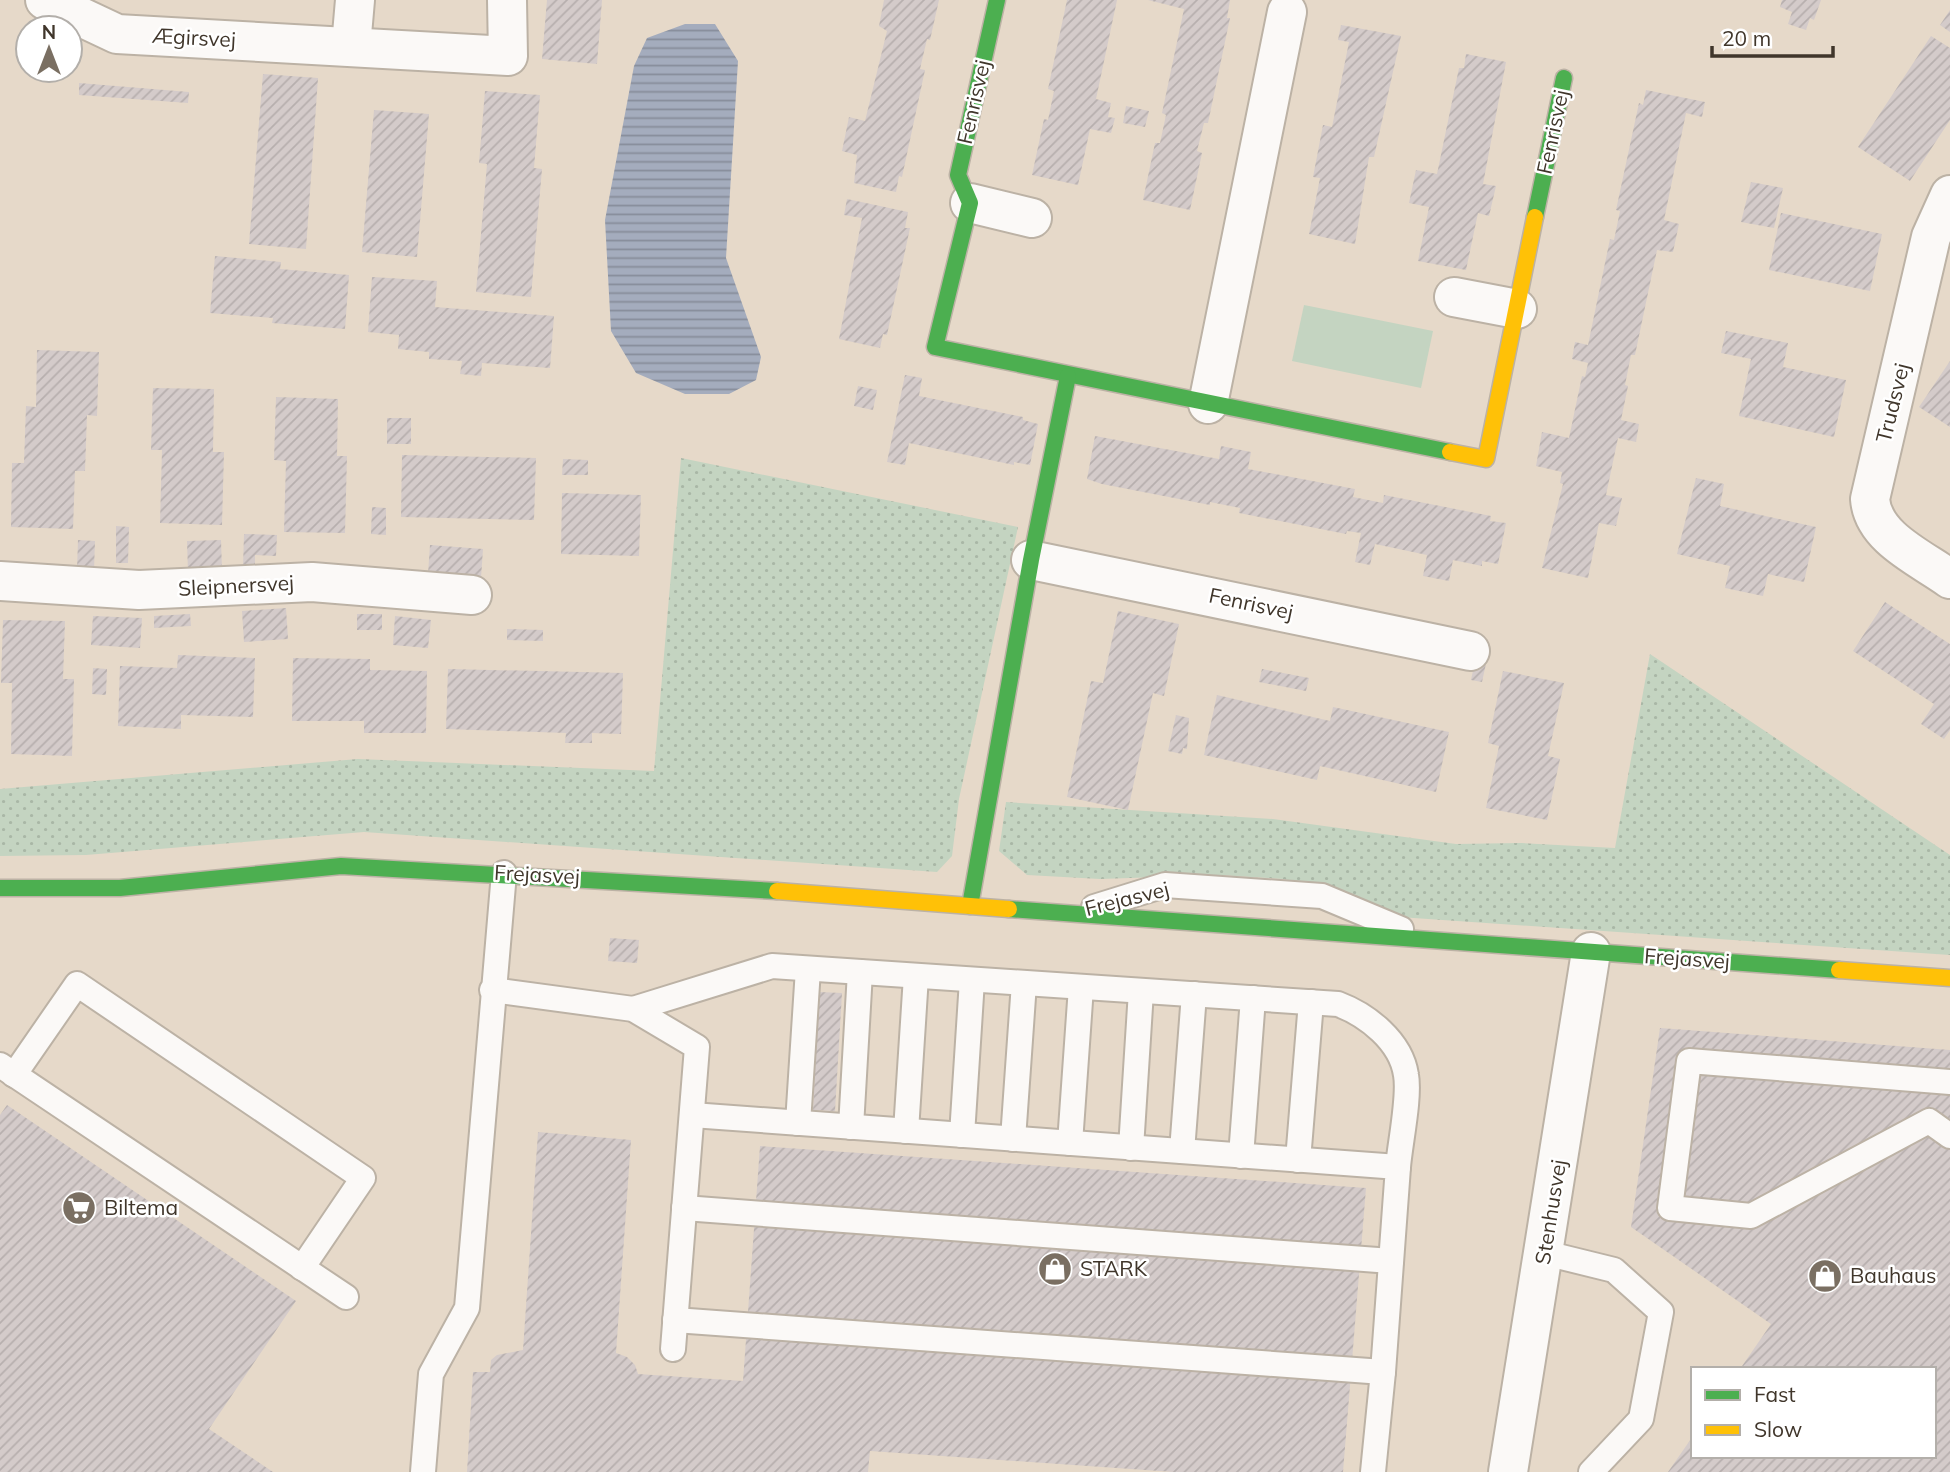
<svg xmlns="http://www.w3.org/2000/svg" width="1950" height="1472" font-family="Mulish,sans-serif">
<defs>
<pattern id="grass-dots" width="8" height="8" patternUnits="userSpaceOnUse" patternTransform="scale(1.75)"><rect width="8" height="8" fill="#c4d4c1"/><path d="M2 2h.1M6 6h.1" fill="none" stroke="#a9b7a6" stroke-width="1.8" stroke-linecap="round"/></pattern>
<pattern id="water-rules" width="6" height="5" patternUnits="userSpaceOnUse" patternTransform="scale(1.75)"><rect width="6" height="5" fill="#a4acbd"/><path d="M0 2.5h6" fill="none" stroke="#878d9a"/></pattern>
<pattern id="building-hatch" width="6" height="6" patternUnits="userSpaceOnUse" patternTransform="scale(1.75)"><rect width="6" height="6" fill="#d4cbca"/><path d="M-1 1l2-2M0 6l6-6M5 7l2-2" fill="none" stroke="#b7afae"/></pattern>
</defs>
<rect width="100%" height="100%" fill="#e6d9c9"/>
<g fill="url(#grass-dots)">
<path d="M 681,458 L 1018,527 L 959,799 L 952,856 L 937,872 L 364,832 L 86,855 L 0,856 L 0,789 L 358,759 L 654,771 Z"/>
<path d="M 1650,654 L 1950,855 L 1950,955 L 1399,917 L 1284,879 L 1219,875 L 1100,879 L 1027,875 L 999,851 L 1006,802 L 1273,819 L 1456,844 L 1521,843 L 1615,848 Z"/>
</g>
<path fill="#c4d4c1" d="M 1304,305 L 1433,331 L 1421,388 L 1292,361 Z"/>
<path fill="url(#water-rules)" d="M 685,24 L 715,24 L 738,61 L 726,258 L 761,357 L 756,380 L 729,394 L 685,394 L 636,373 L 611,331 L 605,220 L 634,66 L 647,38 Z"/>
<g fill="url(#building-hatch)">
<path d="M 547,0 L 602,0 L 597,64 L 542,59 Z"/>
<path d="M 884,0 L 939,0 L 930,40 L 927,39 L 920,69 L 925,70 L 902,177 L 899,176 L 896,192 L 854,183 L 857,155 L 842,151 L 849,117 L 865,121 L 887,31 L 879,26 Z"/>
<path d="M 1067,0 L 1117,0 L 1096,99 L 1111,103 L 1108,117 L 1115,118 L 1111,133 L 1090,129 L 1078,185 L 1032,175 L 1044,119 L 1048,120 L 1054,91 L 1048,89 Z"/>
<path d="M 1148,0 L 1230,0 L 1227,18 L 1230,18 L 1208,123 L 1204,123 L 1197,151 L 1202,153 L 1190,210 L 1143,200 L 1155,143 L 1160,143 L 1166,115 L 1162,113 L 1184,9 Z"/>
<path d="M 1782,0 L 1821,0 L 1814,20 L 1810,18 L 1806,30 L 1788,24 L 1792,12 L 1780,7 Z"/>
<path d="M 1950,10 L 1950,32 L 1940,25 Z"/>
<path d="M 1341,25 L 1401,36 L 1374,157 L 1369,157 L 1355,244 L 1309,234 L 1320,178 L 1313,177 L 1323,125 L 1332,127 L 1349,42 L 1338,40 Z"/>
<path d="M 1931,36 L 1950,48 L 1950,120 L 1910,181 L 1858,147 Z"/>
<path d="M 1466,54 L 1506,62 L 1483,184 L 1496,186 L 1489,216 L 1478,213 L 1466,270 L 1418,261 L 1429,207 L 1409,203 L 1416,170 L 1437,174 L 1459,68 L 1464,68 Z"/>
<path d="M 263,74 L 318,78 L 306,249 L 249,244 Z"/>
<path d="M 79,83 L 189,92 L 188,103 L 79,95 Z"/>
<path d="M 1646,90 L 1705,102 L 1702,117 L 1686,113 L 1664,220 L 1679,224 L 1673,252 L 1657,250 L 1635,355 L 1631,355 L 1625,385 L 1628,386 L 1621,420 L 1639,424 L 1636,442 L 1618,438 L 1606,495 L 1622,498 L 1616,526 L 1599,523 L 1588,578 L 1542,568 L 1563,484 L 1560,483 L 1562,472 L 1536,466 L 1542,432 L 1569,438 L 1582,376 L 1585,377 L 1588,363 L 1572,359 L 1575,342 L 1588,345 L 1610,239 L 1614,240 L 1620,211 L 1616,210 L 1639,103 L 1643,105 Z"/>
<path d="M 485,91 L 540,95 L 534,168 L 542,169 L 531,297 L 476,292 L 487,164 L 479,163 Z"/>
<path d="M 1126,106 L 1149,111 L 1145,127 L 1123,123 Z"/>
<path d="M 374,110 L 429,114 L 417,257 L 362,252 Z"/>
<path d="M 1751,182 L 1783,188 L 1774,228 L 1741,222 Z"/>
<path d="M 847,199 L 908,212 L 905,228 L 910,228 L 887,335 L 883,334 L 880,348 L 839,339 L 862,218 L 844,215 Z"/>
<path d="M 1781,213 L 1882,234 L 1870,291 L 1769,270 Z"/>
<path d="M 215,256 L 281,262 L 280,269 L 349,275 L 345,329 L 272,323 L 273,318 L 210,313 Z"/>
<path d="M 372,277 L 437,281 L 435,307 L 554,316 L 550,368 L 482,363 L 481,376 L 460,374 L 462,361 L 429,359 L 429,352 L 398,349 L 399,335 L 368,332 Z"/>
<path d="M 1726,331 L 1788,343 L 1783,367 L 1846,380 L 1834,437 L 1739,416 L 1751,359 L 1721,353 Z"/>
<path d="M 37,350 L 99,352 L 97,416 L 87,415 L 85,471 L 75,471 L 73,529 L 11,527 L 12,463 L 24,463 L 26,406 L 36,407 Z"/>
<path d="M 1950,361 L 1950,427 L 1919,407 Z"/>
<path d="M 905,375 L 922,378 L 919,396 L 1023,417 L 1023,420 L 1038,424 L 1030,465 L 1014,462 L 1014,465 L 909,443 L 905,465 L 887,462 Z"/>
<path d="M 858,386 L 877,390 L 873,410 L 854,406 Z"/>
<path d="M 153,388 L 214,389 L 213,452 L 224,452 L 222,525 L 160,523 L 162,450 L 151,450 Z"/>
<path d="M 276,397 L 338,399 L 337,456 L 347,456 L 345,533 L 284,532 L 286,461 L 274,460 Z"/>
<rect x="387" y="418" width="24" height="26"/>
<path d="M 1095,436 L 1219,459 L 1221,446 L 1251,452 L 1248,469 L 1355,489 L 1353,497 L 1383,503 L 1384,495 L 1491,516 L 1490,521 L 1506,523 L 1498,564 L 1482,561 L 1482,566 L 1453,560 L 1449,581 L 1423,576 L 1427,555 L 1375,544 L 1370,565 L 1355,562 L 1361,533 L 1347,531 L 1346,534 L 1239,513 L 1240,508 L 1210,502 L 1210,505 L 1102,484 L 1087,479 Z"/>
<path d="M 402,455 L 536,458 L 534,520 L 401,517 Z"/>
<path d="M 563,459 L 588,460 L 588,475 L 562,475 Z"/>
<path d="M 1696,478 L 1724,484 L 1720,506 L 1816,527 L 1804,582 L 1768,574 L 1763,596 L 1725,588 L 1730,566 L 1677,554 Z"/>
<path d="M 562,493 L 641,495 L 639,556 L 561,554 Z"/>
<path d="M 372,507 L 386,508 L 386,535 L 371,534 Z"/>
<path d="M 116,526 L 129,527 L 128,563 L 116,563 Z"/>
<path d="M 244,534 L 277,535 L 276,556 L 255,555 L 255,567 L 243,567 Z"/>
<path d="M 78,540 L 95,541 L 94,570 L 77,570 Z"/>
<path d="M 221,540 L 222,570 L 188,572 L 187,541 Z"/>
<path d="M 430,545 L 483,549 L 481,578 L 428,574 Z"/>
<path d="M 1885,602 L 1950,644 L 1950,730 L 1944,739 L 1921,724 L 1934,704 L 1853,651 Z"/>
<path d="M 286,608 L 288,639 L 244,642 L 242,611 Z"/>
<path d="M 1118,611 L 1179,624 L 1164,696 L 1153,693 L 1128,810 L 1067,797 L 1091,681 L 1103,683 Z"/>
<path d="M 190,614 L 191,626 L 154,628 L 154,616 Z"/>
<rect x="357" y="614" width="25" height="16"/>
<path d="M 93,616 L 142,618 L 140,648 L 91,645 Z"/>
<path d="M 395,616 L 431,620 L 428,648 L 393,645 Z"/>
<path d="M 3,620 L 65,621 L 63,679 L 74,679 L 72,756 L 11,754 L 12,683 L 1,683 Z"/>
<path d="M 507,629 L 543,630 L 543,641 L 507,640 Z"/>
<path d="M 178,655 L 255,658 L 253,717 L 181,715 L 181,729 L 118,726 L 120,666 L 177,668 Z"/>
<path d="M 1476,657 L 1487,659 L 1482,682 L 1471,680 Z"/>
<path d="M 293,658 L 370,659 L 370,670 L 427,671 L 426,733 L 364,733 L 364,721 L 292,721 Z"/>
<path d="M 93,668 L 107,669 L 106,695 L 92,694 Z"/>
<path d="M 448,669 L 623,673 L 621,734 L 592,733 L 592,743 L 565,743 L 566,733 L 446,729 Z"/>
<path d="M 1262,669 L 1309,678 L 1306,691 L 1259,682 Z"/>
<path d="M 1503,671 L 1564,683 L 1548,756 L 1560,759 L 1547,820 L 1486,808 L 1499,746 L 1488,743 Z"/>
<path d="M 1217,695 L 1330,721 L 1333,707 L 1449,732 L 1436,792 L 1320,766 L 1317,780 L 1204,755 Z"/>
<path d="M 1176,715 L 1189,718 L 1187,749 L 1183,748 L 1182,754 L 1168,751 Z"/>
<path d="M 610,938 L 639,940 L 637,963 L 608,961 Z"/>
<path d="M 819,992 L 842,993 L 835,1111 L 813,1110 Z"/>
<path d="M 1660,1028 L 1950,1050 L 1950,1472 L 1668,1472 L 1693,1436 L 1693,1456 L 1934,1456 L 1934,1369 L 1740,1369 L 1771,1324 L 1631,1227 Z"/>
<path d="M 7,1105 L 296,1301 L 209,1429 L 273,1472 L 0,1472 L 0,1115 Z"/>
<path d="M 538,1132 L 631,1140 L 616,1353 L 627,1357 L 635,1365 L 638,1374 L 743,1381 L 760,1146 L 1366,1188 L 1343,1472 L 1174,1472 L 870,1451 L 868,1472 L 467,1472 L 473,1372 L 490,1372 L 491,1360 L 497,1355 L 523,1350 Z"/>
</g>
<g fill="none" stroke-linecap="round" stroke-linejoin="round">
<g stroke="#bcb2a5" stroke-width="28">
<g id="lane">
<path d="M 1094,907 L 1165,885 L 1322,896 L 1401,929"/>
<path d="M 492,990 L 633,1009 L 697,1047 L 673,1349"/>
<path d="M 633,1009 L 772,966 L 1338,1004 C 1367,1015 1401,1041 1406,1075 C 1410,1097 1400,1143 1398,1167"/>
<path d="M 0,1065 L 346,1297"/>
<path d="M 14,1075 L 77,984 L 363,1178 L 302,1268"/>
<path d="M 1950,1082 L 1689,1061 L 1670,1208 L 1751,1216 L 1929,1121 L 1950,1136"/>
<path d="M 798,1123 L 808,969"/>
<path d="M 851,1127 L 860,972"/>
<path d="M 906,1131 L 916,976"/>
<path d="M 962,1135 L 972,980"/>
<path d="M 1013,1139 L 1024,983"/>
<path d="M 1070,1143 L 1081,987"/>
<path d="M 1131,1148 L 1141,991"/>
<path d="M 1182,1151 L 1194,994"/>
<path d="M 1241,1156 L 1253,998"/>
<path d="M 1298,1160 L 1311,1002"/>
<path d="M 684,1208 L 1391,1261"/>
<path d="M 1545,1253 L 1614,1270 L 1661,1312 L 1641,1419 L 1591,1472"/>
<path d="M 675,1320 L 1383,1372 L 1398,1167 L 692,1115"/>
<path d="M 423,1472 L 431,1374 L 467,1308 L 504,873"/>
<path d="M 1373,1472 L 1383,1372"/>
</g>
</g>
<g stroke="#bcb2a5" stroke-width="42">
<g id="street">
<path d="M 45,0 L 117,34 L 508,56 L 507,0"/>
<path d="M 351,46 L 355,0"/>
<path d="M 1950,195 L 1931,237 L 1870,499 C 1873,538 1921,558 1950,579"/>
<path d="M 970,203 L 1032,218"/>
<path d="M 1454,297 L 1517,309"/>
<path d="M 1208,404 L 1287,12"/>
<path d="M 1031,560 L 1470,651"/>
<path d="M 0,581 L 139,590 L 312,582 L 472,595"/>
<path d="M 1508,1472 L 1591,952"/>
</g>
</g>
<g stroke="#bcb2a5" stroke-width="19">
<g id="fast">
<path d="M 997,0 L 958,175 L 970,203 L 935,347 L 1450,452"/>
<path d="M 1535,217 L 1564,78"/>
<path d="M 0,888 L 120,888 L 341,866 L 777,891"/>
<path d="M 970,906 L 1031,560 L 1068,376"/>
<path d="M 1009,909 L 1839,970"/>
</g>
</g>
<g stroke="#bcb2a5" stroke-width="19">
<g id="slow">
<path d="M 1450,452 L 1486,459 L 1535,217"/>
<path d="M 777,891 L 1009,909"/>
<path d="M 1839,970 L 1950,978"/>
</g>
</g>
<use href="#lane" stroke="#fbf9f7" stroke-width="24"/>
<use href="#street" stroke="#fbf9f7" stroke-width="38"/>
<use href="#fast" stroke="#4caf50" stroke-width="16"/>
<use href="#slow" stroke="#ffc107" stroke-width="16"/>
</g>
<defs>
<g id="supermarket-disc" transform="scale(1.75)"><circle r="9.5" fill="#7a6f62" stroke="#fff"/><path d="M-6-5.5h2.5l.6 2H6L4.5 2H-2.5L-4.4-4H-6ZM-1.5 3.2a1.3 1.3 0 1 0 .1 0ZM3 3.2a1.3 1.3 0 1 0 .1 0Z" fill="#fff"/></g>
<g id="shop-disc" transform="scale(1.75)"><circle r="9.5" fill="#7a6f62" stroke="#fff"/><path d="M-5-2.5h2.3a2.7 3.5 0 0 1 5.4 0H5L5.5 6h-11ZM-1.5-2.5h3a1.5 2.3 0 0 0-3 0Z" fill="#fff"/></g>
</defs>
<g fill-rule="evenodd">
<use href="#supermarket-disc" x="79" y="1208"/>
<use href="#shop-disc" x="1055" y="1269"/>
<use href="#shop-disc" x="1825" y="1276"/>
</g>
<g text-anchor="middle" stroke-width="5" stroke-linejoin="round" paint-order="stroke">
<g font-size="21" fill="#40362b" stroke="#fff">
<text transform="translate(194 38) rotate(3)" y="7">Ægirsvej</text>
<text transform="translate(974 102) rotate(-77)" y="7">Fenrisvej</text>
<text transform="translate(1553 132) rotate(-78)" y="7">Fenrisvej</text>
<text transform="translate(1893 403) rotate(-76)" y="7">Trudsvej</text>
<text transform="translate(236 586) rotate(-3)" y="7">Sleipnersvej</text>
<text transform="translate(1251 604) rotate(12)" y="7">Fenrisvej</text>
<text transform="translate(537 875) rotate(3)" y="7">Frejasvej</text>
<text transform="translate(1127 899) rotate(-14)" y="7">Frejasvej</text>
<text transform="translate(1687 959) rotate(4)" y="7">Frejasvej</text>
<text transform="translate(1551 1212) rotate(-81)" y="7">Stenhusvej</text>
</g>
<g font-size="21" fill="#40362b" stroke="#fff" text-anchor="start">
<text x="104" y="1215">Biltema</text>
<text x="1080" y="1276">STARK</text>
<text x="1850" y="1283">Bauhaus</text>
</g>
</g>
<rect x="1691" y="1367" width="245" height="91" fill="#ffffff" stroke="#b3afaa" stroke-width="2"/>
<rect x="1705" y="1390" width="35" height="10" fill="#4caf50" stroke="#b3afaa" stroke-width="2"/>
<text x="1754" y="1402" font-size="21" fill="#40362b">Fast</text>
<rect x="1705" y="1425" width="35" height="10" fill="#ffc107" stroke="#b3afaa" stroke-width="2"/>
<text x="1754" y="1437" font-size="21" fill="#40362b">Slow</text>
<g transform="translate(49 49)"><circle r="33" fill="#ffffff" stroke="#b3afaa" stroke-width="2"/>
<path d="M0-5L12 26L0 18L-12 26Z" fill="#7a6f62"/>
<text y="-10" font-size="19" font-weight="bold" text-anchor="middle" fill="#40362b">N</text>
</g>
<path d="M1712 46v10h121v-10" fill="none" stroke="#40362b" stroke-width="3.5"/>
<text x="1722" y="46" font-size="21" fill="#40362b" stroke="#ffffff" stroke-width="5" paint-order="stroke">20 m</text>
</svg>
